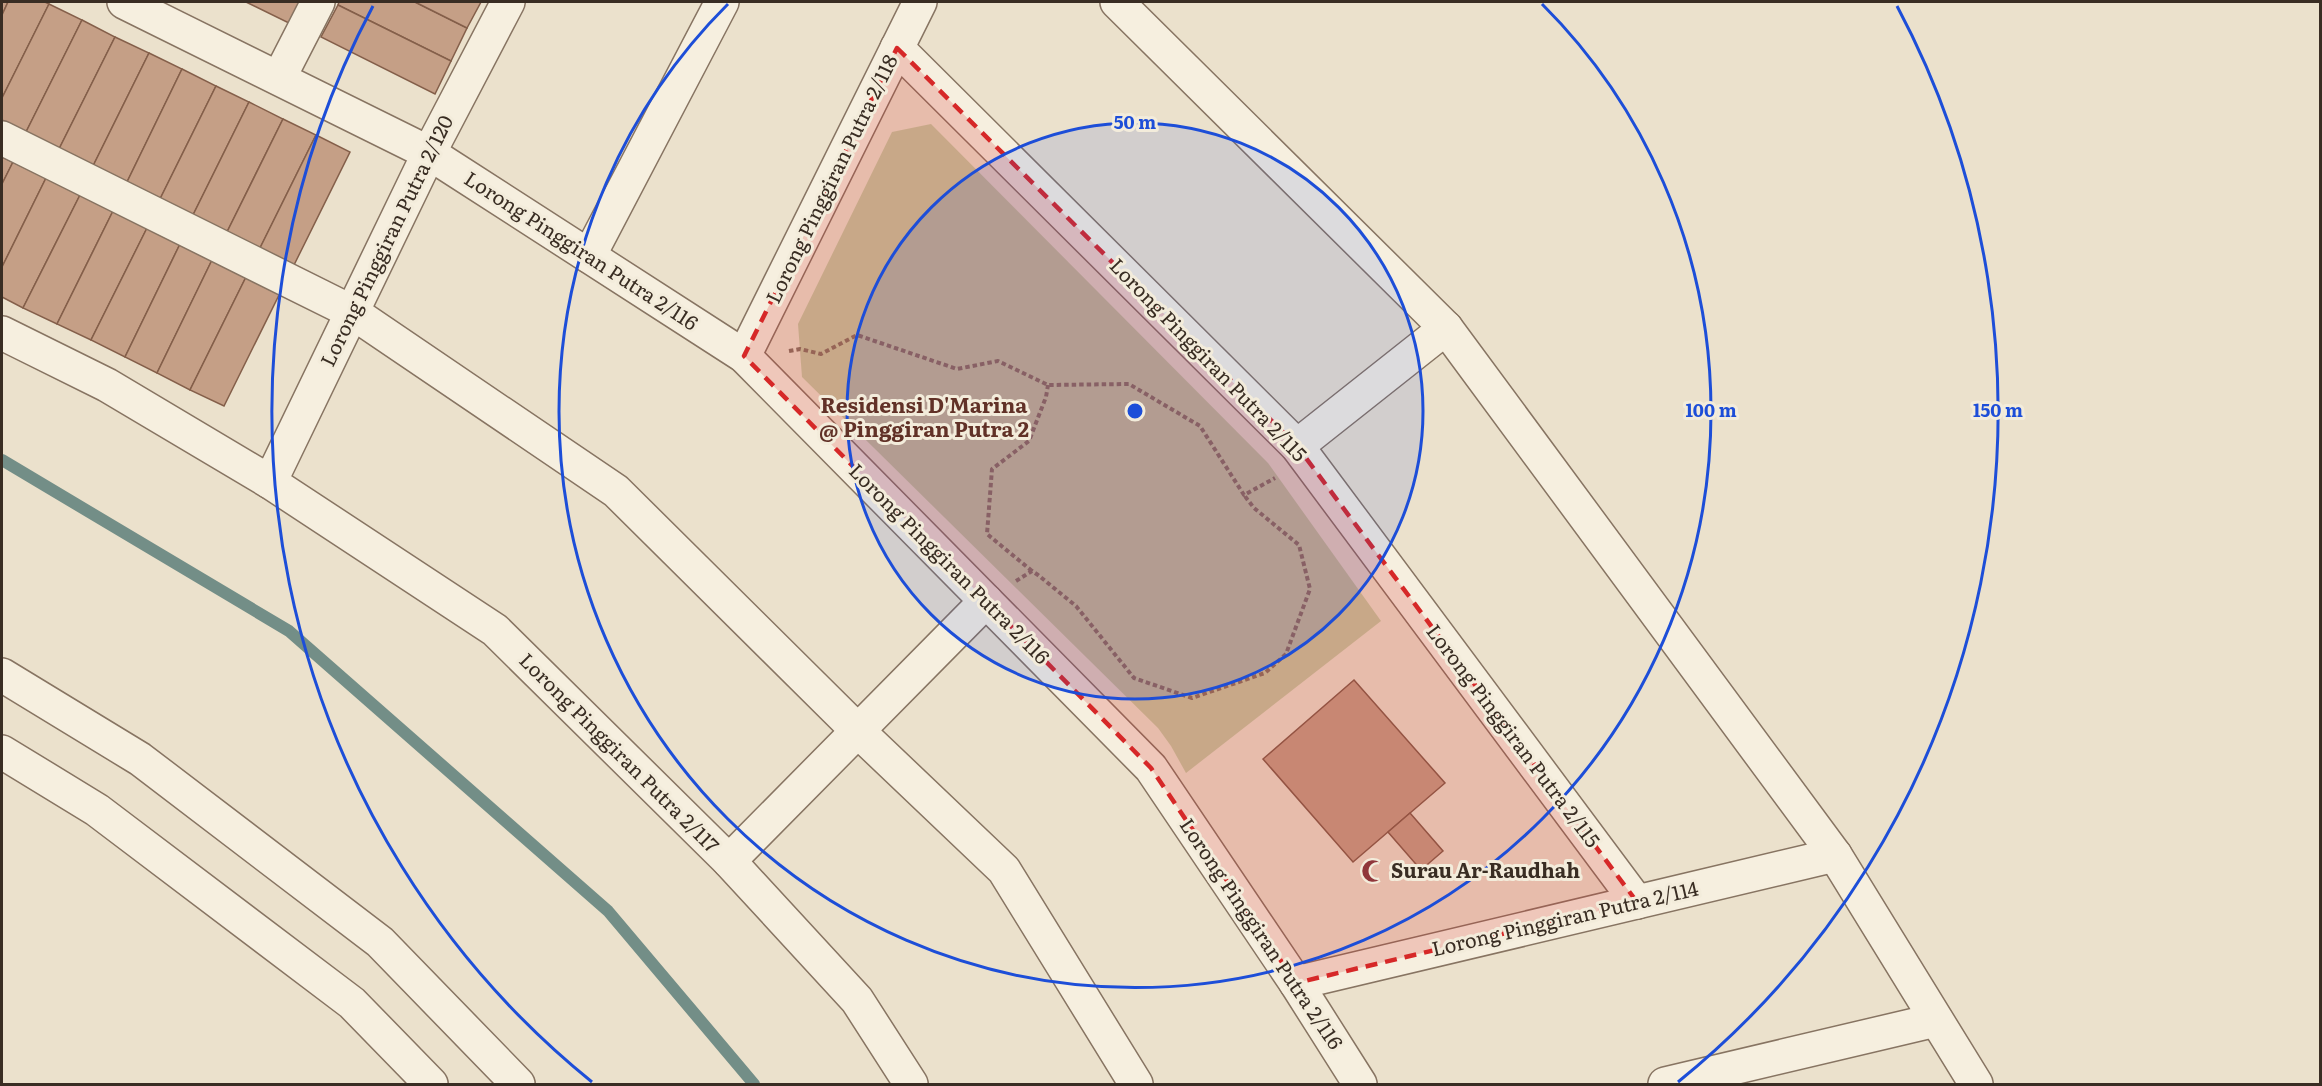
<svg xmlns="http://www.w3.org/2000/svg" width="2322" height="1086" font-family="Literata,serif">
<rect width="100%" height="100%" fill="#ebe1cc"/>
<path fill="#c5c9a1" d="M 931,124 L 1268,463 L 1381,621 L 1186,773 L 1171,746 L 1158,728 L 802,377 L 798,324 L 892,132 Z"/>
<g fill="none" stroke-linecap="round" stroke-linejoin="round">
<path stroke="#738e87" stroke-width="12" d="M 2,460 L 289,631 L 608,911 L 754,1084"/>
</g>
<g fill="#c59f86" stroke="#845f4a" stroke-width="1.5">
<path d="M 2,2 L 8,2 L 2,15 Z"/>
<path d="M 8,2 L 45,2 L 49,4 L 2,98 L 2,15 Z"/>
<path d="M 246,2 L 307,2 L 295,26 Z"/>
<path d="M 339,2 L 415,2 L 467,28 L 451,61 L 338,5 Z"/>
<path d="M 415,2 L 481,2 L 467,28 Z"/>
<path d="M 49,4 L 82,20 L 26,132 L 2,120 L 2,98 Z"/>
<path d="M 338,5 L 451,61 L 435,94 L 321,37 Z"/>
<path d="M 82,20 L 115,37 L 59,149 L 26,132 Z"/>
<path d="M 115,37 L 149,53 L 93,166 L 59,149 Z"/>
<path d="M 149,53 L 182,69 L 127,182 L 93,166 Z"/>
<path d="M 182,69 L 216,86 L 160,199 L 127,182 Z"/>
<path d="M 216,86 L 249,102 L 193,215 L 160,199 Z"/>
<path d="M 249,102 L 283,119 L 227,232 L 193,215 Z"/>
<path d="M 283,119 L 316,135 L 260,248 L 227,232 Z"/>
<path d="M 316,135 L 350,152 L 294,265 L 260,248 Z"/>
<path d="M 2,157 L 13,162 L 2,184 Z"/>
<path d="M 13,162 L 46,178 L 2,267 L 2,184 Z"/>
<path d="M 46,178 L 80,195 L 23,308 L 2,297 L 2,267 Z"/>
<path d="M 80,195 L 113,211 L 57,324 L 23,308 Z"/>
<path d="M 113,211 L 147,228 L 91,340 L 57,324 Z"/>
<path d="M 147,228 L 180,244 L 125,357 L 91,340 Z"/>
<path d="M 180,244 L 212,260 L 157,373 L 125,357 Z"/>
<path d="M 212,260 L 246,277 L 190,390 L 157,373 Z"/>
<path d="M 246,277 L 280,293 L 224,406 L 190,390 Z"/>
<path d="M 1354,680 L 1445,783 L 1353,862 L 1263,759 Z"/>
<path d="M 1410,813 L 1443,851 L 1421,870 L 1388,832 Z"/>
</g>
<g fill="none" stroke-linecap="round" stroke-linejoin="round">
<g stroke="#877462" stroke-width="36">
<g id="minor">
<path d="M 124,2 L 429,153 L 744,356 L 1151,768 L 1296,983 L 1360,1084"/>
<path d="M 1117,2 L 1446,328 L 1835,855 L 1976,1084"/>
<path d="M 897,48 L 1297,446 L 1637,902"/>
<path d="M 279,78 L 318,2"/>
<path d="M 2,138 L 352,312 L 616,491 L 858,731 L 1004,870 L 1136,1084"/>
<path d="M 589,256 L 722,2"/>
<path d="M 2,333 L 107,385 L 270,482 L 495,630 L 729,861 L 857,1000 L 911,1084"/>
<path d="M 744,356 L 920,2"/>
<path d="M 1297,446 L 1446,328"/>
<path d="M 270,482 L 429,153 L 508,2"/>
<path d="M 2,675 L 140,759 L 380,942 L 518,1084"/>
<path d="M 2,752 L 97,810 L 352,1003 L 431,1084"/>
<path d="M 729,861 L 986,601"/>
<path d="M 1296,983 L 1835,855"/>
<path d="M 1665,1084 L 1936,1020"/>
</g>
</g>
<g stroke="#877462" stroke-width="4" stroke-dasharray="4.5 3" stroke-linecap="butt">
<path d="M 789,351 L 800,349 L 821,354 L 857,335 L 957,369 L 998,361 L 1048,385 L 1129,384 L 1200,426 L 1244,495 L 1275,478"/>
<path d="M 1032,571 L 987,534 L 992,469 L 1029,441 L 1046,397 L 1048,385"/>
<path d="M 1016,581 L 1032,571 L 1038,575 L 1076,606 L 1134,678 L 1192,698 L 1265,673 L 1286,654 L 1310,589 L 1299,545 L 1254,508 L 1244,495"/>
</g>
<use href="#minor" stroke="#f6efdf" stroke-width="33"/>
</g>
<path fill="#d62828" fill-opacity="0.2" stroke="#d62828" stroke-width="4.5" stroke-dasharray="12 8" stroke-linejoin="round" d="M 897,48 L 1297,446 L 1637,902 L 1296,983 L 1151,768 L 744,356 Z"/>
<circle cx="1135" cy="411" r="288" fill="#1d4ed8" fill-opacity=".12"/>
<g fill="none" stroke="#1d4ed8" stroke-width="3">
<circle cx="1135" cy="411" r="288"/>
<path d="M1542 4A576 576 0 1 1 728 4"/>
<path d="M592 1082A863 863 0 0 1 373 6M1897 6A863 863 0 0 1 1678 1082"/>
</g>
<defs>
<g id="mosque-bare" transform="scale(1.8)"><path d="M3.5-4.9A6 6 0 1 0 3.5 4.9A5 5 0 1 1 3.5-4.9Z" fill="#90373b" stroke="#f3ecdb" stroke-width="2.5" paint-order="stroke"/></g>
</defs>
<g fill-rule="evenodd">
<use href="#mosque-bare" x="1373" y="871"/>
</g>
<g text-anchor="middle" stroke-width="6" stroke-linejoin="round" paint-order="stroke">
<g font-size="20" fill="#392d23" stroke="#f3ecdb">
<text transform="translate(832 179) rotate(-64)" y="7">Lorong Pinggiran Putra 2/118</text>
<text transform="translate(387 241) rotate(-64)" y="7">Lorong Pinggiran Putra 2/120</text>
<text transform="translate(581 251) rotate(33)" y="7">Lorong Pinggiran Putra 2/116</text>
<text transform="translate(1208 360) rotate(46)" y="7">Lorong Pinggiran Putra 2/115</text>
<text transform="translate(949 564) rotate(45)" y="7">Lorong Pinggiran Putra 2/116</text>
<text transform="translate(1513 736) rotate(53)" y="7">Lorong Pinggiran Putra 2/115</text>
<text transform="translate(619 753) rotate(45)" y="7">Lorong Pinggiran Putra 2/117</text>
<text transform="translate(1565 919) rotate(-13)" y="7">Lorong Pinggiran Putra 2/114</text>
<text transform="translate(1261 934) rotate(56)" y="7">Lorong Pinggiran Putra 2/116</text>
</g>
<g font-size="20" font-weight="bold" fill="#392d23" stroke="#f3ecdb" text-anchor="start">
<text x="1391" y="878">Surau Ar-Raudhah</text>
</g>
<g font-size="21" font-weight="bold" fill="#613127" stroke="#f3ecdb">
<text x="924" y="413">Residensi D'Marina<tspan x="924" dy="24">@ Pinggiran Putra 2</tspan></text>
</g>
</g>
<circle cx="1135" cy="411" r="9" fill="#1d4ed8" stroke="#f3ecdb" stroke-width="3"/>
<g font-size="18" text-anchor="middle" font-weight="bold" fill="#1d4ed8" stroke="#f3ecdb" stroke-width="6" stroke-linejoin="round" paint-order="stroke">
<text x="1135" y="129">50 m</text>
<text x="1711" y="417">100 m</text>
<text x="1998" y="417">150 m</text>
</g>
<rect width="2322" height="1086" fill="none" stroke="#392d23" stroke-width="6"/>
</svg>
